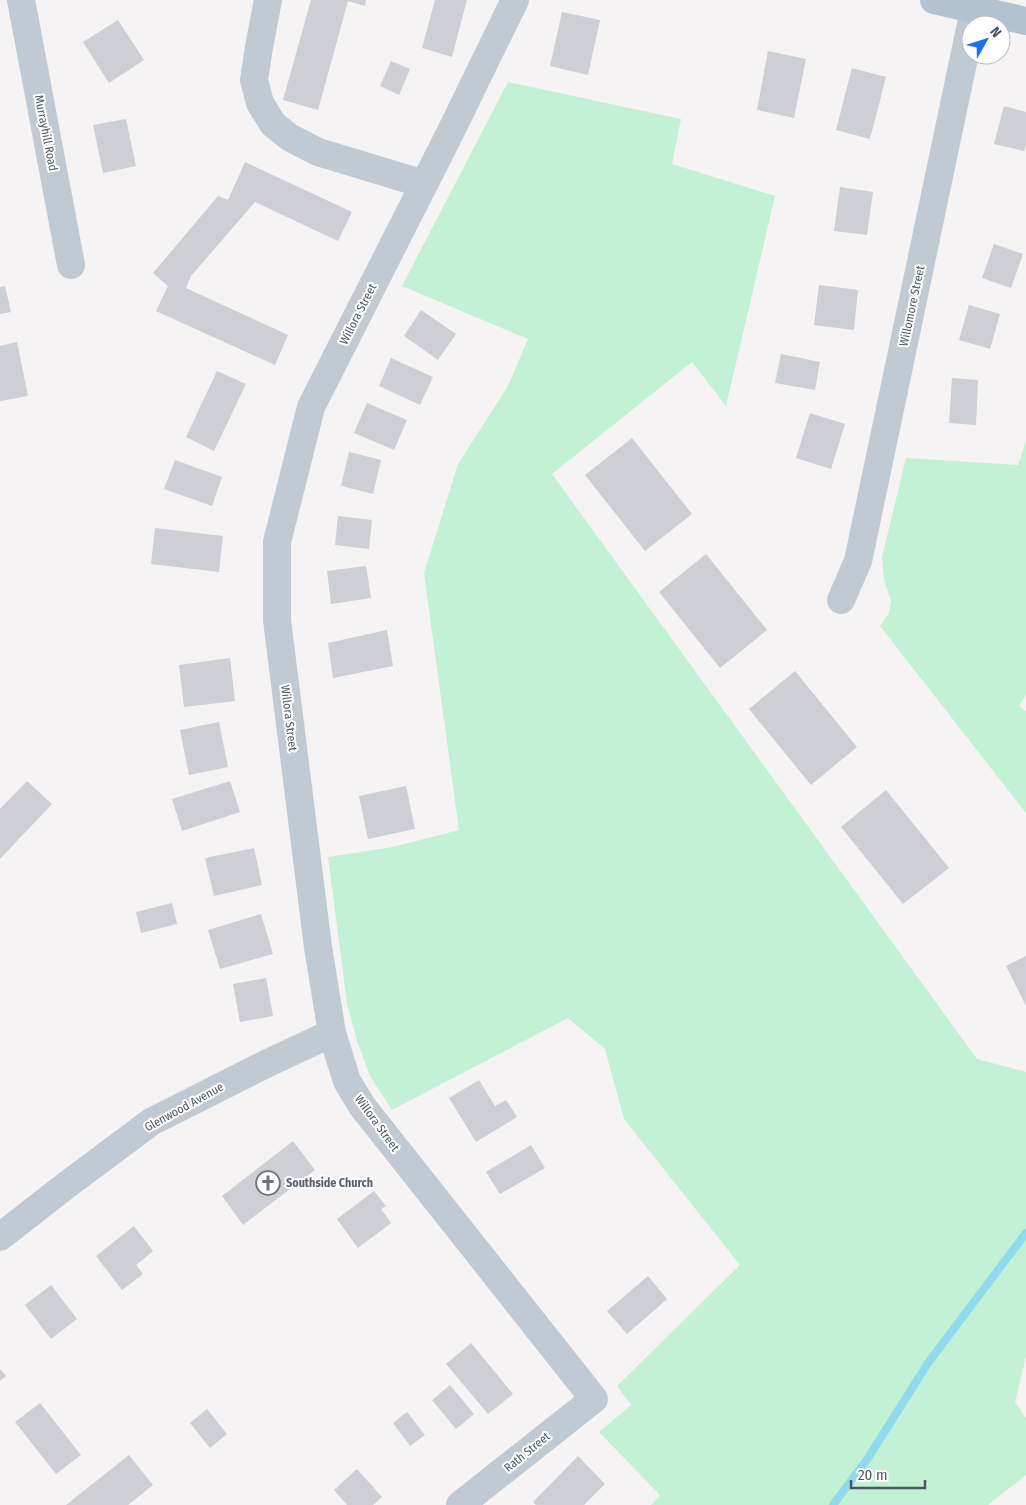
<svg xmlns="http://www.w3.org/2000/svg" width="1026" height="1505" font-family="'Fira Sans Condensed',sans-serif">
<rect width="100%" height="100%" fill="#f5f3f3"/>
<g fill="#c3f1d5">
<path d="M 508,82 L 681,119 L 672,164 L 775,196 L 726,406 L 692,362 L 552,474 L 977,1059 L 1026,1072 L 1026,1357 L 1015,1402 L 1026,1418 L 1026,1475 L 988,1505 L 651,1505 L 660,1495 L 599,1432 L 631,1405 L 617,1386 L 740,1265 L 624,1119 L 605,1049 L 568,1018 L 392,1110 L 370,1076 L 357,1041 L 347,1003 L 328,857 L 393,847 L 459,830 L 424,573 L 458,464 L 508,386 L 528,339 L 402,286 Z"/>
<path d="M 1026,441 L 1026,695 L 1019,706 L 1026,711 L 1026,813 L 880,626 L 889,613 L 891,601 L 884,579 L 882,557 L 906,458 L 1018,465 Z"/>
</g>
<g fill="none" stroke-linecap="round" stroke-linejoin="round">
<path stroke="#90daee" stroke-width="8" d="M 833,1505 L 868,1458 L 928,1363 L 1026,1233"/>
</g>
<g fill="#cdcfd5">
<path d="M 311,0 L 366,0 L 365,6 L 348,1 L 318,110 L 283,100 Z"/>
<path d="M 435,0 L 467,0 L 452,57 L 422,48 Z"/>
<path d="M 562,12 L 600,20 L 588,75 L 550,66 Z"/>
<path d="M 118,20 L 144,60 L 109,83 L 83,42 Z"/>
<path d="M 768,51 L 806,59 L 794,118 L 757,110 Z"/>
<path d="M 391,61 L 410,69 L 399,95 L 380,86 Z"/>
<path d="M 852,68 L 886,77 L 870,139 L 836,130 Z"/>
<path d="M 1004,106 L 1026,112 L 1026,144 L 1024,151 L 994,144 Z"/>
<path d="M 126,119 L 136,166 L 103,173 L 93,125 Z"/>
<path d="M 245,162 L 352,212 L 338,241 L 255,202 L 191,276 L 186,288 L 288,335 L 275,365 L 156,311 L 168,286 L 153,273 L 218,196 L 228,200 Z"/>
<path d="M 840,187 L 873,192 L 867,235 L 834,231 Z"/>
<path d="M 994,244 L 1023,254 L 1011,288 L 982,278 Z"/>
<path d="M 819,285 L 858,290 L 854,330 L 814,325 Z"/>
<path d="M 5,286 L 11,312 L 0,314 L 0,287 Z"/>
<path d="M 969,305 L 1000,314 L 990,349 L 959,340 Z"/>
<path d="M 421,310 L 456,334 L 438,360 L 404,336 Z"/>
<path d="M 17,342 L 28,396 L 0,401 L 0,346 Z"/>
<path d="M 781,354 L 820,362 L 815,390 L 775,383 Z"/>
<path d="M 391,358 L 433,377 L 420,405 L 379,386 Z"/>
<path d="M 217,371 L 246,384 L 214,451 L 186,437 Z"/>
<path d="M 952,378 L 978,380 L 976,425 L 949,423 Z"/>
<path d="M 367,403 L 407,420 L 394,450 L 354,433 Z"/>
<path d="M 810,413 L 845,424 L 831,469 L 796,458 Z"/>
<path d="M 632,438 L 692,514 L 645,551 L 585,475 Z"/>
<path d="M 349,452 L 381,460 L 373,494 L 341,486 Z"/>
<path d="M 175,460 L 222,477 L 212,506 L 164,489 Z"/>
<path d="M 338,516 L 372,520 L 369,549 L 335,545 Z"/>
<path d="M 155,528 L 223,536 L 219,572 L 151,564 Z"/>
<path d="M 706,554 L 767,630 L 720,668 L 659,592 Z"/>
<path d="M 366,566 L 371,598 L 331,604 L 327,571 Z"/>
<path d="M 387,630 L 393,666 L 333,678 L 328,643 Z"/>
<path d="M 230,658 L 235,701 L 184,707 L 179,665 Z"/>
<path d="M 795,671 L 857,747 L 811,785 L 749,709 Z"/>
<path d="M 219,722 L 228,767 L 189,775 L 180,730 Z"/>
<path d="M 27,781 L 52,804 L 0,859 L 0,809 Z"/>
<path d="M 230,781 L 240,812 L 182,831 L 172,799 Z"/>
<path d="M 406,786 L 415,829 L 368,839 L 359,796 Z"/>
<path d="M 886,790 L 949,868 L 903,904 L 841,827 Z"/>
<path d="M 254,848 L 262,885 L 214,896 L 205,858 Z"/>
<path d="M 172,903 L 177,924 L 141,933 L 136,912 Z"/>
<path d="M 261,914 L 273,954 L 220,969 L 208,930 Z"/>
<path d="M 1026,956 L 1026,1006 L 1006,966 Z"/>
<path d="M 266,978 L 273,1016 L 240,1022 L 233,984 Z"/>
<path d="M 479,1080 L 495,1106 L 506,1100 L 517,1117 L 476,1142 L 449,1098 Z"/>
<path d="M 293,1141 L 315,1170 L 243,1225 L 222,1196 Z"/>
<path d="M 531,1145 L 545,1168 L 500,1194 L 486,1172 Z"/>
<path d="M 374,1191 L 386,1206 L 381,1209 L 391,1223 L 358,1248 L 337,1219 Z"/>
<path d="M 134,1226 L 153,1251 L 136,1265 L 143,1274 L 122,1290 L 96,1256 Z"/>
<path d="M 648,1276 L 667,1299 L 627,1334 L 607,1311 Z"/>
<path d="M 51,1285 L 77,1319 L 51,1339 L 25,1305 Z"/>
<path d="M 471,1343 L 513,1394 L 488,1414 L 446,1364 Z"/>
<path d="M 0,1369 L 6,1376 L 0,1381 Z"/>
<path d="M 450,1385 L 474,1414 L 456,1429 L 432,1400 Z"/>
<path d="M 40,1403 L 81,1455 L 56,1474 L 15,1422 Z"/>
<path d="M 207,1409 L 227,1434 L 210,1448 L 190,1423 Z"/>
<path d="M 407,1412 L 425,1435 L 410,1446 L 393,1423 Z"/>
<path d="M 129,1455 L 153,1485 L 128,1505 L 66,1505 Z"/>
<path d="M 578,1456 L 605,1484 L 584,1505 L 536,1505 L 533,1502 Z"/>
<path d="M 357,1469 L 382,1497 L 373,1505 L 347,1505 L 334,1490 Z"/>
</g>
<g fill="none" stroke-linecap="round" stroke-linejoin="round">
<g stroke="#c1cad2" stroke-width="28">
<path d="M 21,0 L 71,265"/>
<path d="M 268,0 L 259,47 L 254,80 L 260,103 L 273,124 L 289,137 L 318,152 L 424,184"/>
<path d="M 841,600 L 858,561 L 974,10"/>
<path d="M 0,1237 L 64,1187 L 151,1122 L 268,1063 L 332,1033"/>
<path d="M 460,1505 L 594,1399 L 362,1106 L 347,1081 L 332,1033 L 318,947 L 277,620 L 277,542 L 311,407 L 450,133 L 515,0"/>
</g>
<path stroke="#b3c2d1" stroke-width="28" d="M 934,0 L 1026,21"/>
</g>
<defs>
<g id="church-ring" transform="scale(1.25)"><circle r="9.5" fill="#fff" stroke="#6b7280" stroke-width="1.5"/><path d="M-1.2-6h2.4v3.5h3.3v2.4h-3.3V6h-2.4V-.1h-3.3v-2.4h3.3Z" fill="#6b7280"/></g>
</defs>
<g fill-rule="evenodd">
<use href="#church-ring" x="268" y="1183"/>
</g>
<g text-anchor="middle" stroke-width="4" stroke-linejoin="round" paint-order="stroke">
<g font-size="12" fill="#4a5661" stroke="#fff">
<text transform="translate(46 133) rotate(79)" y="4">Murrayhill Road</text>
<text transform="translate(912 306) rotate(-78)" y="4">Willomore Street</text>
<text transform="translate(358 314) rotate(-63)" y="4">Willora Street</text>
<text transform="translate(289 718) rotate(83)" y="4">Willora Street</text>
<text transform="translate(184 1107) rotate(-29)" y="4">Glenwood Avenue</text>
<text transform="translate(377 1123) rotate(54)" y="4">Willora Street</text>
<text transform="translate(527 1452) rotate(-39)" y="4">Rath Street</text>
</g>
<g font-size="12" font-weight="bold" fill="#5b616d" stroke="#fff" text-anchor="start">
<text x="286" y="1187">Southside Church</text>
</g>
</g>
<g transform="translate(986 40) rotate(51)"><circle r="24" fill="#ffffff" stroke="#b7bbc0"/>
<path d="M0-4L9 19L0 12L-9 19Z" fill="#1a73e8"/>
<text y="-8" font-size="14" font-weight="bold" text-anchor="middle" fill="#4a5661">N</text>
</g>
<path d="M851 1480v8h74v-8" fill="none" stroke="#4a5661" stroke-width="2.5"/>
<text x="858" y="1480" font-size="15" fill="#4a5661" stroke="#ffffff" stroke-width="4" paint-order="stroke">20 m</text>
</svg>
